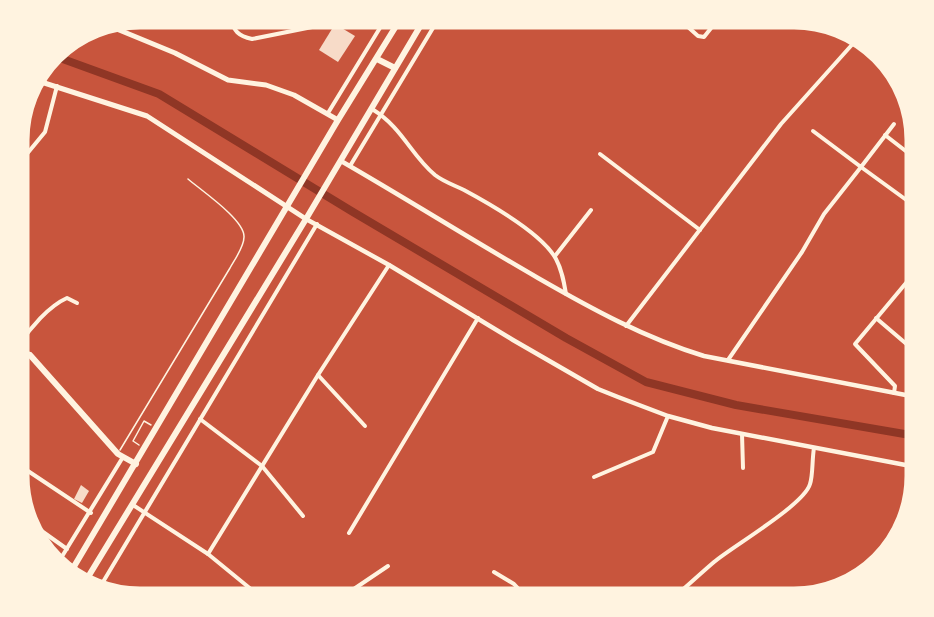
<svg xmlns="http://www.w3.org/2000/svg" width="934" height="617" font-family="'Varela Round',sans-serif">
<rect width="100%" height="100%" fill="#c8553d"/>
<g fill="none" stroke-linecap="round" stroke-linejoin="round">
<path stroke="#8f3625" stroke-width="8" d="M 53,57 L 60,58 L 159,94 L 353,212 L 566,338 L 646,382 L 736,405 L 916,436"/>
</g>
<g fill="#f7dbc8">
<path d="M 335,24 L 355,36 L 338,62 L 319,50 Z"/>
<path d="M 81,485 L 89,491 L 82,503 L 74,499 Z"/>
</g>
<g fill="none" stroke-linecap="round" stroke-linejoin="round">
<path stroke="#fff3e0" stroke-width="1.5" d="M 139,445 L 133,441 L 144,421 L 151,425"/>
<path stroke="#fff3e0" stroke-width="1.5" d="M 120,450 L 230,268 C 235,259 244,247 244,237 C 245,220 202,191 188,179"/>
<g stroke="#fff3e0" stroke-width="4">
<path d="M 230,18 C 234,31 238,36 252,39 L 357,18"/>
<path d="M 678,18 L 698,36 L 704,37 L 719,18"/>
<path d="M 572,19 L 573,18"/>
<path d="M 372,109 C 403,128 410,154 435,175 C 444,182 454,185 464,190 C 490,204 542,233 556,259 C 562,270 564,282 566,294"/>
<path d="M 328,113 L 386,18"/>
<path d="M 813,131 L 861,167 L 894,124"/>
<path d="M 885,135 L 916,159"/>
<path d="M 600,154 L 700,230"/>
<path d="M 350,166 L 439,18"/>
<path d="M 26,255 L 21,231 L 20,205 L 26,155 L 45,132 L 57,86"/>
<path d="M 555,256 L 591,210"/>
<path d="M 876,318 L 910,347 L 916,349"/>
<path d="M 626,326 L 781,124 L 858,38"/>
<path d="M 19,345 C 30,328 49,306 67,298 L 77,303"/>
<path d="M 728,360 L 802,252 L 824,214 L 861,167 L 916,207"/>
<path d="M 318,375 L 365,426"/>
<path d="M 894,393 L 895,386 L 855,344 L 916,271"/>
<path d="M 200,419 L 262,466 L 303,516"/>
<path d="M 742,434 L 743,468"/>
<path d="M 19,465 L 91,513"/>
<path d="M 594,477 L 653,452 L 668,416"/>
<path d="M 133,505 L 208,554 L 263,599"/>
<path d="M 29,522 L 67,549"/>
<path d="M 349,533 L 478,318"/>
<path d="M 208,554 L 318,375 L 389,265"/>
<path d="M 58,563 L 123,457"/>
<path d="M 494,572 L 514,584 L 528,599"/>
<path d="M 100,587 L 317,224"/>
<path d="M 635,593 L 637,599"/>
<path d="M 339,599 L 388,566"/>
<path d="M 672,599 C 686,587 700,574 714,562 C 733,546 804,505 810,484 C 813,476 812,459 814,448"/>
</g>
<g stroke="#fff3e0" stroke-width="4.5">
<path d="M 341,161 C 407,199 472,240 538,278 C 592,309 645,338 704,356 L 916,397"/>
<path d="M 306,219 L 389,265 L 513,340 L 598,389 L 618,397 L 668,416 L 712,428 L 916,467"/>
</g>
<g stroke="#fff3e0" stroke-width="5">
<path d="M 107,25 L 175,53 L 228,80 L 266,85 L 294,95 L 338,120"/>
<path d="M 35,80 L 147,116 L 306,219"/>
</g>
<path stroke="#fff3e0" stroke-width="6" d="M 19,352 L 30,355 L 118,454 L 136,464"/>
<g stroke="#fff3e0" stroke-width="6">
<path d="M 377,59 L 395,68"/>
<path d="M 69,575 L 338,120 L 401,18"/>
<path d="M 85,582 L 306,219 L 425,18"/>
</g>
</g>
<path d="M0 0H934V617H0ZM140 28H794A112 112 0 0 1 906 140V476A112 112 0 0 1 794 588H140A112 112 0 0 1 28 476V140A112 112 0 0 1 140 28Z" fill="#fff3e0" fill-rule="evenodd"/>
<path fill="none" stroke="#fff3e0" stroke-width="3" d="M140 28H794A112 112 0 0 1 906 140V476A112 112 0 0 1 794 588H140A112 112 0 0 1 28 476V140A112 112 0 0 1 140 28Z"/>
</svg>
